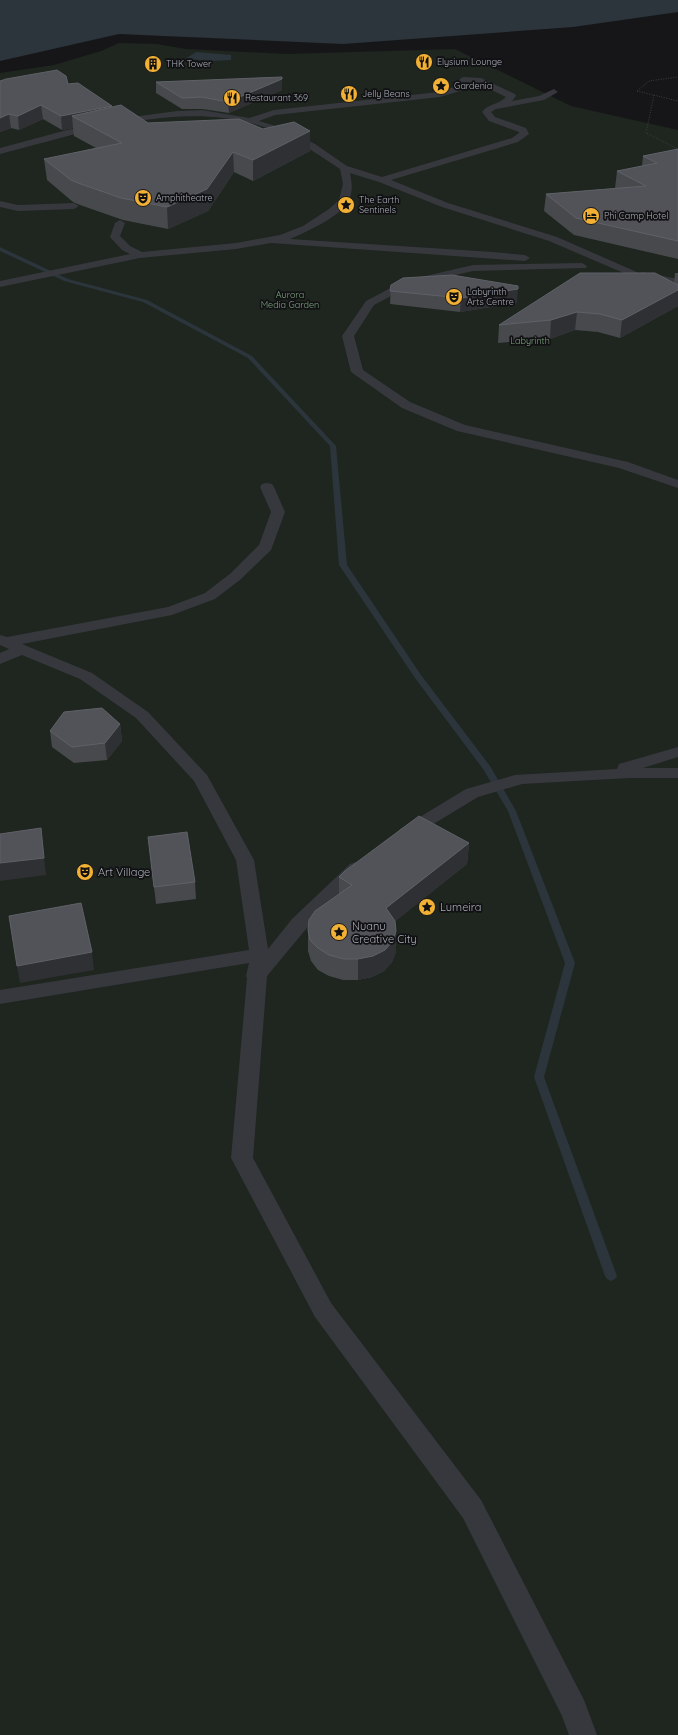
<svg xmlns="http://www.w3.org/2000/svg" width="678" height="1735" font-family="Quicksand,sans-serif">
<rect width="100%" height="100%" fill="#161618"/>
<path fill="#1e261f" d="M 119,43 L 157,44 L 186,49 L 287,54 L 455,49 L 571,106 L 678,130 L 678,1735 L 0,1735 L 0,73 L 54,65 L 101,51 Z"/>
<g fill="#2c353c">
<path d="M 0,0 L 678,0 L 678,12 L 573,27 L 343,44 L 119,34 L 0,61 Z"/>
<path d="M 196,52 L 231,55 L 231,60 L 213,61 L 185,59 Z"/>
</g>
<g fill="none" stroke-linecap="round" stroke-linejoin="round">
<path fill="#2c353c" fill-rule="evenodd" d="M 0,247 L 68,279 L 147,300 L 252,356 L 336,446 L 347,565 L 421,675 L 490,766 L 516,811 L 575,963 L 544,1077 L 617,1276 L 615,1279 L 611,1281 L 607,1279 L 605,1276 L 534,1077 L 565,963 L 508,811 L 483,769 L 415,678 L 339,565 L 330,446 L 248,358 L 143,302 L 64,281 L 0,251 Z"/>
<g stroke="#3d3f44" stroke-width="1" stroke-dasharray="1 1.5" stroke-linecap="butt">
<path d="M 637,91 L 649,81 L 678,77"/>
<path d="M 637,91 L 678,101"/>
<path d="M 654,95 L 646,133 L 678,149"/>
</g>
<g fill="#37383d" fill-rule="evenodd">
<path d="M 464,77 L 481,78 L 515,94 L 516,96 L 512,101 L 539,96 L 554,89 L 558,92 L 544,100 L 496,109 L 491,112 L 495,117 L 526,128 L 529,134 L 518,142 L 391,180 L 448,203 L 557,237 L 639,273 L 643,272 L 678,279 L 678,285 L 651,280 L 678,295 L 678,303 L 626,274 L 549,241 L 442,207 L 379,182 L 350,173 C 352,183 353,191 349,200 C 344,215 304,233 290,239 L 493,252 L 525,255 L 530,258 L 525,261 L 271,243 L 236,249 L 140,258 L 0,287 L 0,281 L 130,254 L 122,250 L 110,237 L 115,223 L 120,220 L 125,223 L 120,236 L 130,246 L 142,252 L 236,243 L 280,235 L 303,226 L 329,209 L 339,200 L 343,184 L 340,169 C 319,155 300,142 277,132 C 190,95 87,132 0,154 L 0,148 L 67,130 L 132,117 L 177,111 L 202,110 L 249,118 L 274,110 L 439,92 L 454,87 L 461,78 ZM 466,83 L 477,83 L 506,97 C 498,105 489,103 482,112 L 489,121 L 519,132 L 519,133 L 512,138 L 382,177 L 347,166 L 315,144 L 282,128 L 259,121 L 275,115 L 440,97 L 460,91 Z"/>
<path d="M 0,201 L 18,205 L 74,203 L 79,206 L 74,209 L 18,211 L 0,207 Z"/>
<path d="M 582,263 L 587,266 L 586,268 L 473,271 L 412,285 L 374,305 L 354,336 L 363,370 L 410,402 L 465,425 L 628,462 L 678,480 L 678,488 L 619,468 L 457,431 L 402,408 L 351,372 L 342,336 L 366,301 L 404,281 L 473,265 Z"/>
<path d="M 267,483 L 272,484 L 274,487 L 285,512 L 271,550 L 241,579 L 215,599 L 172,615 L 22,644 L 92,673 L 148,712 L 207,775 L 254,860 L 268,949 L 292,919 L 350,864 L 356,862 L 362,864 L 365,868 L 306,929 L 267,976 L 253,1158 L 331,1303 L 481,1500 L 584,1700 L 597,1735 L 569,1735 L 562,1716 L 463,1518 L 315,1317 L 231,1158 L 247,978 L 246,976 L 249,963 L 0,1004 L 0,990 L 249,950 L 236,860 L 194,781 L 136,718 L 80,679 L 22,655 L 0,664 L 0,653 L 9,649 L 0,645 L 0,635 L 7,637 L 168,607 L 205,593 L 231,573 L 259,545 L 271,512 L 260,487 L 262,484 Z"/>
<path d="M 678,747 L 678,757 L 643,768 L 678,768 L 678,778 L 630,778 L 522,784 L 478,797 L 412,837 L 406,839 L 400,837 L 397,833 L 400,829 L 466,789 L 515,775 L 617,769 L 619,764 Z"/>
</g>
</g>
<g fill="#47494d">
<path d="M 282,79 L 282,90 L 229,113 L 202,109 L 182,109 L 156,93 L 156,82 Z"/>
<path d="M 0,81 L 68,84 L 112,107 L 148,123 L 310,151 L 253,181 L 234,172 L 208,211 L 168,229 L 123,220 L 80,205 L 73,202 L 47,180 L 44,159 L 96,148 L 74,136 L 73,128 L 62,130 L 43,119 L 19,130 L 11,128 L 0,132 Z"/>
<path d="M 678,149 L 678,259 L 574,235 L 544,211 L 546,194 L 616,188 L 615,188 L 617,171 L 642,166 L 643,156 Z"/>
<path d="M 675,273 L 678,273 L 678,306 L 620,338 L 598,332 L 575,330 L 550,339 L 498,343 L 499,325 L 674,283 Z"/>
<path d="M 391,285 L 517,303 L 460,312 L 390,304 Z"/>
<path d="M 120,724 L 122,741 L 107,760 L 74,763 L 52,747 L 50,731 Z"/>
<path d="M 148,837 L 195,882 L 196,899 L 156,904 Z"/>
<path d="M 469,843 L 467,864 L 395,921 L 396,952 L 392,962 L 384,971 L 372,977 L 358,980 L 343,980 L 329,976 L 318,970 L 311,961 L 308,951 L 308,930 L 339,894 L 339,877 Z"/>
</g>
<g fill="#2f3033">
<path d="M 282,79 L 282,90 L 229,113 L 228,102 Z"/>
<path d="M 41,105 L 43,119 L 19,130 L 18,116 Z"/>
<path d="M 112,106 L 113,119 L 72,116 L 73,128 L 62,130 L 61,116 Z"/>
<path d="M 9,114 L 11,128 L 0,132 L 0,118 Z"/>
<path d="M 310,131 L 310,151 L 253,181 L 253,160 Z"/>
<path d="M 233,152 L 234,172 L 208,211 L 168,229 L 167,207 Z"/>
<path d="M 518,289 L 517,303 L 460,312 L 461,298 Z"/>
<path d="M 678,290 L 678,306 L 620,338 L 622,320 Z"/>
<path d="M 577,312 L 575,330 L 550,339 L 551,320 Z"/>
<path d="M 120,724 L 122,741 L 107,760 L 105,743 Z"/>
<path d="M 41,828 L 46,875 L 0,881 L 0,863 Z"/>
<path d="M 469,843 L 467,864 L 386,929 L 386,908 Z"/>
<path d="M 396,931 L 396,952 L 392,962 L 384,971 L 372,977 L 358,980 L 358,959 Z"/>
<path d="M 92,952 L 94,970 L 20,983 L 17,966 Z"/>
</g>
<g fill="#525359" stroke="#5f6168">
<path d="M 57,70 L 66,76 L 68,84 L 78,83 L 112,106 L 61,116 L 41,105 L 18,116 L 9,114 L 0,118 L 0,81 L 6,79 Z"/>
<path d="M 282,77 L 282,79 L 228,102 L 202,97 L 182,98 L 156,82 Z"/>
<path d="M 121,105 L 148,123 L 239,119 L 263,129 L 294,122 L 310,131 L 253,160 L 233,152 L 207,189 L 167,207 L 121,198 L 78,183 L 71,180 L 44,159 L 122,143 L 72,116 Z"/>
<path d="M 678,149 L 678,241 L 576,218 L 546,194 L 646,186 L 617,171 L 657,163 L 643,156 Z"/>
<path d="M 580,273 L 655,273 L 678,285 L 678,290 L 622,320 L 600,314 L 577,312 L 551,320 L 499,325 Z"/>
<path d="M 452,275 L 518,286 L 518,289 L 461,298 L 390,291 L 391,285 L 403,278 Z"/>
<path d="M 102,708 L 120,724 L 105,743 L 72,747 L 50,731 L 64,712 Z"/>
<path d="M 419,816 L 469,843 L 386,908 L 395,921 L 396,931 L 393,941 L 385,950 L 373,956 L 358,959 L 344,959 L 329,955 L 318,948 L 310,940 L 308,930 L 309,920 L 315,911 L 352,885 L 339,877 L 345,871 Z"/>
<path d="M 41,828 L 44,858 L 0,863 L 0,834 Z"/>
<path d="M 187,832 L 195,882 L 154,887 L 148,837 Z"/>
<path d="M 81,903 L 92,952 L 17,966 L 9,916 Z"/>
</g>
<defs>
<g id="restaurant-disc" transform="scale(0.9)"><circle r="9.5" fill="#f2b134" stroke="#111113"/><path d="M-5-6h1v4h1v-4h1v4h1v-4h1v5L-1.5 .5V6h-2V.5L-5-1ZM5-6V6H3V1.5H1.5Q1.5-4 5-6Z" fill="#111"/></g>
<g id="building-disc" transform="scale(0.9)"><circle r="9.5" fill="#f2b134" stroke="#111113"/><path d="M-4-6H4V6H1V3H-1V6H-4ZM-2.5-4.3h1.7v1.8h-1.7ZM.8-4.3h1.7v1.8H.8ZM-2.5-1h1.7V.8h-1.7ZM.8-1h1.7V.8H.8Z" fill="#111"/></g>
<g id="sight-disc" transform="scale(0.9)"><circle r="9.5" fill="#f2b134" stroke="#111113"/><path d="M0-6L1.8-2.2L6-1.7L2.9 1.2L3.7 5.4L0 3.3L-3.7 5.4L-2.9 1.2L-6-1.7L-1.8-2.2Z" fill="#111"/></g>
<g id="theatre-disc" transform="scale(0.9)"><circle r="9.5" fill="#f2b134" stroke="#111113"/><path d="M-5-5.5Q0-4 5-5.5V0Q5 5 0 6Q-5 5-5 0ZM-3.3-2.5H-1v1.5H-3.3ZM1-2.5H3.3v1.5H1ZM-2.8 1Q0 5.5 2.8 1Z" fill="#111"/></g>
<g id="hotel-disc" transform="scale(0.9)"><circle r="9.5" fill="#f2b134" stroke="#111113"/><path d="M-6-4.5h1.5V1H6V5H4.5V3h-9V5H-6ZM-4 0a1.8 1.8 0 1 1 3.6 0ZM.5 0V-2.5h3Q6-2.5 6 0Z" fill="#111"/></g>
</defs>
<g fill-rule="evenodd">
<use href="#restaurant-disc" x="424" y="62"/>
<use href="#building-disc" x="153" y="64"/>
<use href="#sight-disc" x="441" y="86"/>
<use href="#restaurant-disc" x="349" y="94"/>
<use href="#restaurant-disc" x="232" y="98"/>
<use href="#theatre-disc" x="143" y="198"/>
<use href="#sight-disc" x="346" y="205"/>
<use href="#hotel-disc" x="591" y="216"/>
<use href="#theatre-disc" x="454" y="297"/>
<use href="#theatre-disc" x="85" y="872"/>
<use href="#sight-disc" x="427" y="907"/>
<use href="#sight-disc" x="339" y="932"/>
</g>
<g text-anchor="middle" stroke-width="3.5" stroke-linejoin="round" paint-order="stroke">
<g font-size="9" fill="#a8adb8" stroke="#111113" text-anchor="start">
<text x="437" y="65">Elysium Lounge</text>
<text x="166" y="67">THK Tower</text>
<text x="454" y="89">Gardenia</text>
<text x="362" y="97">Jelly Beans</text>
<text x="245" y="101">Restaurant 369</text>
<text x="156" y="201">Amphitheatre</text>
<text x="359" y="203">The Earth<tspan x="359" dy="10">Sentinels</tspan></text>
<text x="604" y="219">Phi Camp Hotel</text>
<text x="467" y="295">Labyrinth<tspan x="467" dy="10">Arts Centre</tspan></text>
</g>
<g font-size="9" fill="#7fa381" stroke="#111113">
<text x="290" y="298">Aurora<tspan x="290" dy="10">Media Garden</tspan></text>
<text x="530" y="344">Labyrinth</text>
</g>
<g font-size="11" fill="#a8adb8" stroke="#111113" text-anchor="start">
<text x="98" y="876">Art Village</text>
<text x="440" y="911">Lumeira</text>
<text x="352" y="930">Nuanu<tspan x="352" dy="13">Creative City</tspan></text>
</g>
</g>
</svg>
